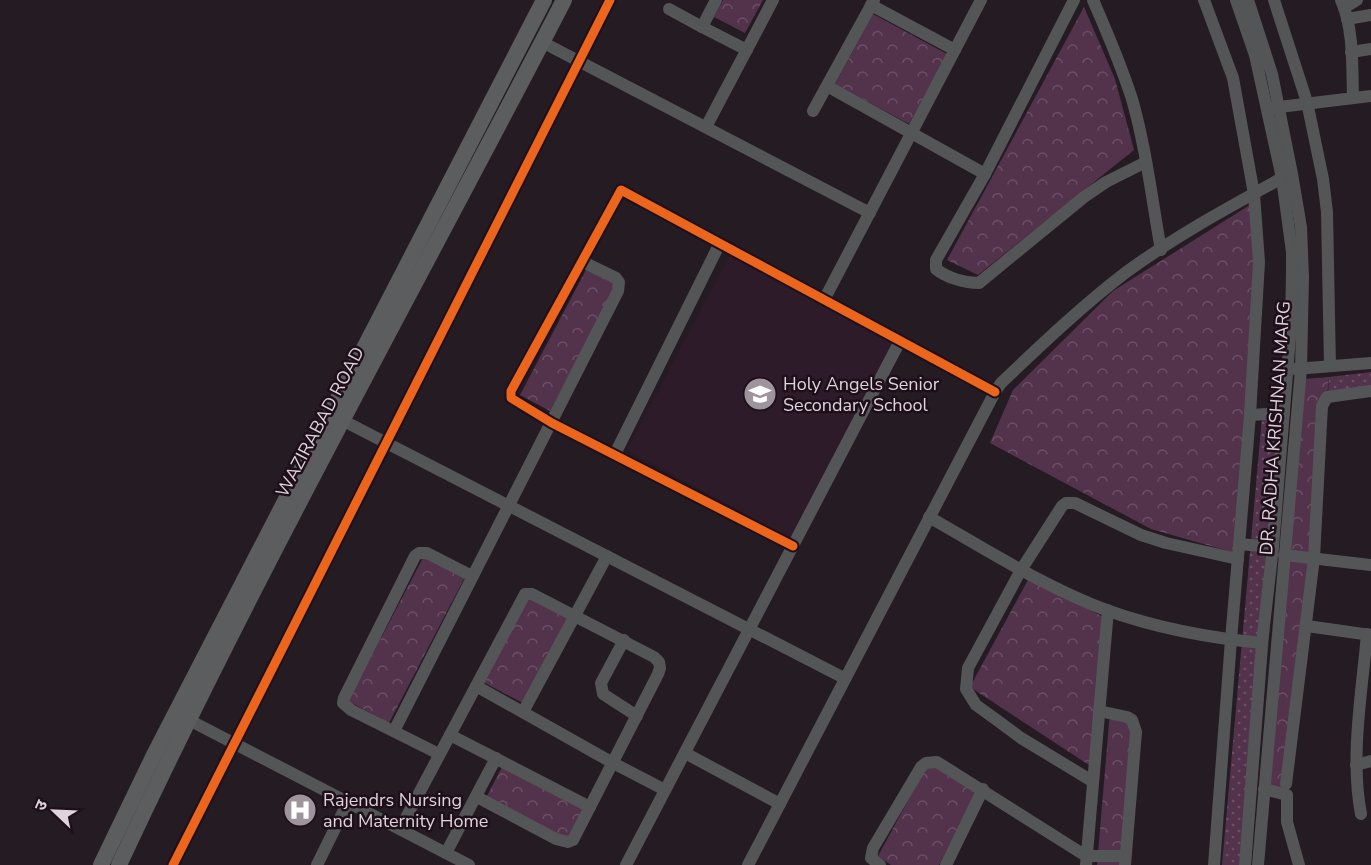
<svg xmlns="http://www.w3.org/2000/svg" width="1371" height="865" font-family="'Nunito Sans','Noto Sans Devanagari',sans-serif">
<defs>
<pattern id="grass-dots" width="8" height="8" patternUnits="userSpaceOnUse" patternTransform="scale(1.5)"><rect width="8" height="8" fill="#53324c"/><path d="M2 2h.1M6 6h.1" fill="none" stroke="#6b4f65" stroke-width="1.8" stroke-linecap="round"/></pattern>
<pattern id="park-crowns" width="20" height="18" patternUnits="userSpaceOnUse" patternTransform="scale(1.5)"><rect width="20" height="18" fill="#53324c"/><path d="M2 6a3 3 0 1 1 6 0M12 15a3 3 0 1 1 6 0" fill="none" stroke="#6b4f65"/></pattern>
</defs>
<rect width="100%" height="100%" fill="#241c22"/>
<path fill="#2e1b2a" d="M 731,253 L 895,340 L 792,539 L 627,450 Z"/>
<g fill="url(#grass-dots)">
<path d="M 1371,372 L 1371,391 L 1328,395 L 1329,377 Z"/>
<path d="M 1262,417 L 1286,417 L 1251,865 L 1222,865 Z"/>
</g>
<g fill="url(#park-crowns)">
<path d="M 723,0 L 763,0 L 745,33 L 714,17 Z"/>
<path d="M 1084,7 L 1115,79 L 1134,150 L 978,275 L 947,260 Z"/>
<path d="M 873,14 L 947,54 L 909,124 L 835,84 Z"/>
<path d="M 1253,203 L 1261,260 L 1239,554 L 1151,529 L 990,443 L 1013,390 L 1113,291 Z"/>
<path d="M 588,266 L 618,282 L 550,411 L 520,395 Z"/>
<path d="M 1329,377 L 1287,788 L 1267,787 L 1304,379 Z"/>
<path d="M 425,554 L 466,575 L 389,723 L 348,701 Z"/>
<path d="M 1029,578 L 1102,616 L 1092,767 L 970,687 Z"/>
<path d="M 531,593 L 570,614 L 523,703 L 483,682 Z"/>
<path d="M 1110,711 L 1134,717 L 1121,865 L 1097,865 Z"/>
<path d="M 929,762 L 975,793 L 939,865 L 891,865 L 878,856 Z"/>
<path d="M 503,765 L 584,808 L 567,839 L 487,796 Z"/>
</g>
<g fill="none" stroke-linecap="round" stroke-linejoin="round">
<g stroke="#545556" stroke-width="12">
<path d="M 716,0 L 702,27 L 747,50"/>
<path d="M 1074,0 L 985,174 L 936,260 L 936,269 C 947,278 965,283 979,283 L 1084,197 L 1106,182 L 1146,162"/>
<path d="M 1093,0 C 1107,32 1121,65 1132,99 C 1146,148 1152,200 1161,250"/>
<path d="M 1204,0 L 1233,78 L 1254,194 L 1259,262 L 1250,415 L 1231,640 L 1214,865"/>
<path d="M 1236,0 L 1255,55 L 1282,178 L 1292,252 L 1292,273 L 1291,324 L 1273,547 L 1262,643 L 1245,865"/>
<path d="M 1248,0 L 1272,74 L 1292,174 L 1301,227 L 1303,277 L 1301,369 L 1258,865"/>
<path d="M 1274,0 L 1307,102 L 1323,179 L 1327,212 L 1330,366"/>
<path d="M 1341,0 C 1354,29 1352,67 1353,98"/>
<path d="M 871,5 L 955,50"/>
<path d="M 1344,8 L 1357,0"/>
<path d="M 669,9 L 702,27"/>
<path d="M 1347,19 L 1371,15"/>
<path d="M 542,42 L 870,213"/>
<path d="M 1351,52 L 1371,49"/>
<path d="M 827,86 L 985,174"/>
<path d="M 1271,108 L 1371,96"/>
<path d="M 813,111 L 874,0"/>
<path d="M 706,127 L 773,0"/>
<path d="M 824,300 L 981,0"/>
<path d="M 1295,369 L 1371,363"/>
<path d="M 1250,415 L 1284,413"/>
<path d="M 336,417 L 844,678"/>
<path d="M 615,454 L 720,243"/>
<path d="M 929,517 C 987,550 1046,588 1109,611 C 1157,628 1211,638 1262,643"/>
<path d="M 1239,544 L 1273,547"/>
<path d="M 793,546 L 552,423 L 511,398 L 511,391 L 621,190 L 995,392"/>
<path d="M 1284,555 L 1371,565"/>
<path d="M 1307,626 L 1371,635"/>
<path d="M 624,640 L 601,683 L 603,694 L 637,716"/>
<path d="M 476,686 L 613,763 L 665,790"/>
<path d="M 1099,711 L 1127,717 L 1132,720 L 1136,732 L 1125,865"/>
<path d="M 523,712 L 607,556"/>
<path d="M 189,720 L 469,865"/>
<path d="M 394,731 L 618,291 L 619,282 L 616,278 L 583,262"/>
<path d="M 450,735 L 590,807"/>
<path d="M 685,753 L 780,804"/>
<path d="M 439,754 L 351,710 L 343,703 L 344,698 L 415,556 L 419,553 L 427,553 L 472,576"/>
<path d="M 1356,765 L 1371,761"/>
<path d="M 1092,781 L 1021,738 L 994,718 L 976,705 L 966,689 L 968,668 L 1021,570 L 1062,506 L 1066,503 L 1075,503 L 1141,535 L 1166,543 L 1238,559"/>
<path d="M 1286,784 L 1314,558 L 1322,406 L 1327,397 L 1371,391"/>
<path d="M 1264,789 L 1287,795 L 1287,822 L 1299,865"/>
<path d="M 1361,814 C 1350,758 1362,691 1367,634"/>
<path d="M 400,829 L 525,594 L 532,594 L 654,657 L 659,662 L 660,668 L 658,674 L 573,840 L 568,842 L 556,839 L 477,797"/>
<path d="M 446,853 L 496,758"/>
<path d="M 173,865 L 610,0"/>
<path d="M 317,865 L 348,802"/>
<path d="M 626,865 L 900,341"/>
<path d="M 748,865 L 995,392 L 1001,383 C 1041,345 1082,306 1125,273 C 1174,237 1229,207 1282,178"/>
<path d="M 880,865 L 871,858 L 873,848 L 921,767 L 926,763 L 937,762 L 1086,856 L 1125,856"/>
<path d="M 946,865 L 983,789"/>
<path d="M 1086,865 L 1108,610"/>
</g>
<g stroke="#5b5d5e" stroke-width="16">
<path d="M 101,865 L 154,755 L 544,0"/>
<path d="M 119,865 C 256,571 415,288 564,0"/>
</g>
<g stroke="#1e0f1b" stroke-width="13">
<g id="cycleway">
<path d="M 793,546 L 552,423 L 511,398 L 511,391 L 621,190 L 995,392"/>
<path d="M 173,865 L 610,0"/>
</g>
</g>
<use href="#cycleway" stroke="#eb651d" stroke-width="9"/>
</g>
<defs>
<g id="school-disc" transform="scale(1.725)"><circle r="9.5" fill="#9e949b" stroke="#1e0f1b"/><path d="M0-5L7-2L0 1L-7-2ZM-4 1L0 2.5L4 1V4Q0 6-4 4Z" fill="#fff"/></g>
<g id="hospital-disc" transform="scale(1.725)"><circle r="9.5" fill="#9e949b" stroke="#1e0f1b"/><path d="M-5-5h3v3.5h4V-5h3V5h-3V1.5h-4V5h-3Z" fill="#fff"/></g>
</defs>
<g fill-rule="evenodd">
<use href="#school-disc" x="760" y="394"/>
<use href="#hospital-disc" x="300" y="810"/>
</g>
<g text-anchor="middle" stroke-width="5" stroke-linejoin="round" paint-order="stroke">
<g font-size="18" fill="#dfd4dc" stroke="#1e0f1b" text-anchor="start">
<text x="783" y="390">Holy Angels Senior<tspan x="783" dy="21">Secondary School</tspan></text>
<text x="323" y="806">Rajendrs Nursing<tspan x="323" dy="21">and Maternity Home</tspan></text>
</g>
<g font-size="18" fill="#dfd4dc" stroke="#1e0f1b">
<text transform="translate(320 422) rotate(-62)" y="6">WAZIRABAD ROAD</text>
<text transform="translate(1275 428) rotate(-86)" y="6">DR. RADHA KRISHNAN MARG</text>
</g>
</g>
<g transform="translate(54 811) rotate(293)" stroke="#1e0f1b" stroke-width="4.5" paint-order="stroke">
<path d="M0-4.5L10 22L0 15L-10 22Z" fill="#dfd4dc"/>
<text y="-9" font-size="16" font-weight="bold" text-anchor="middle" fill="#dfd4dc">उ</text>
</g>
</svg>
